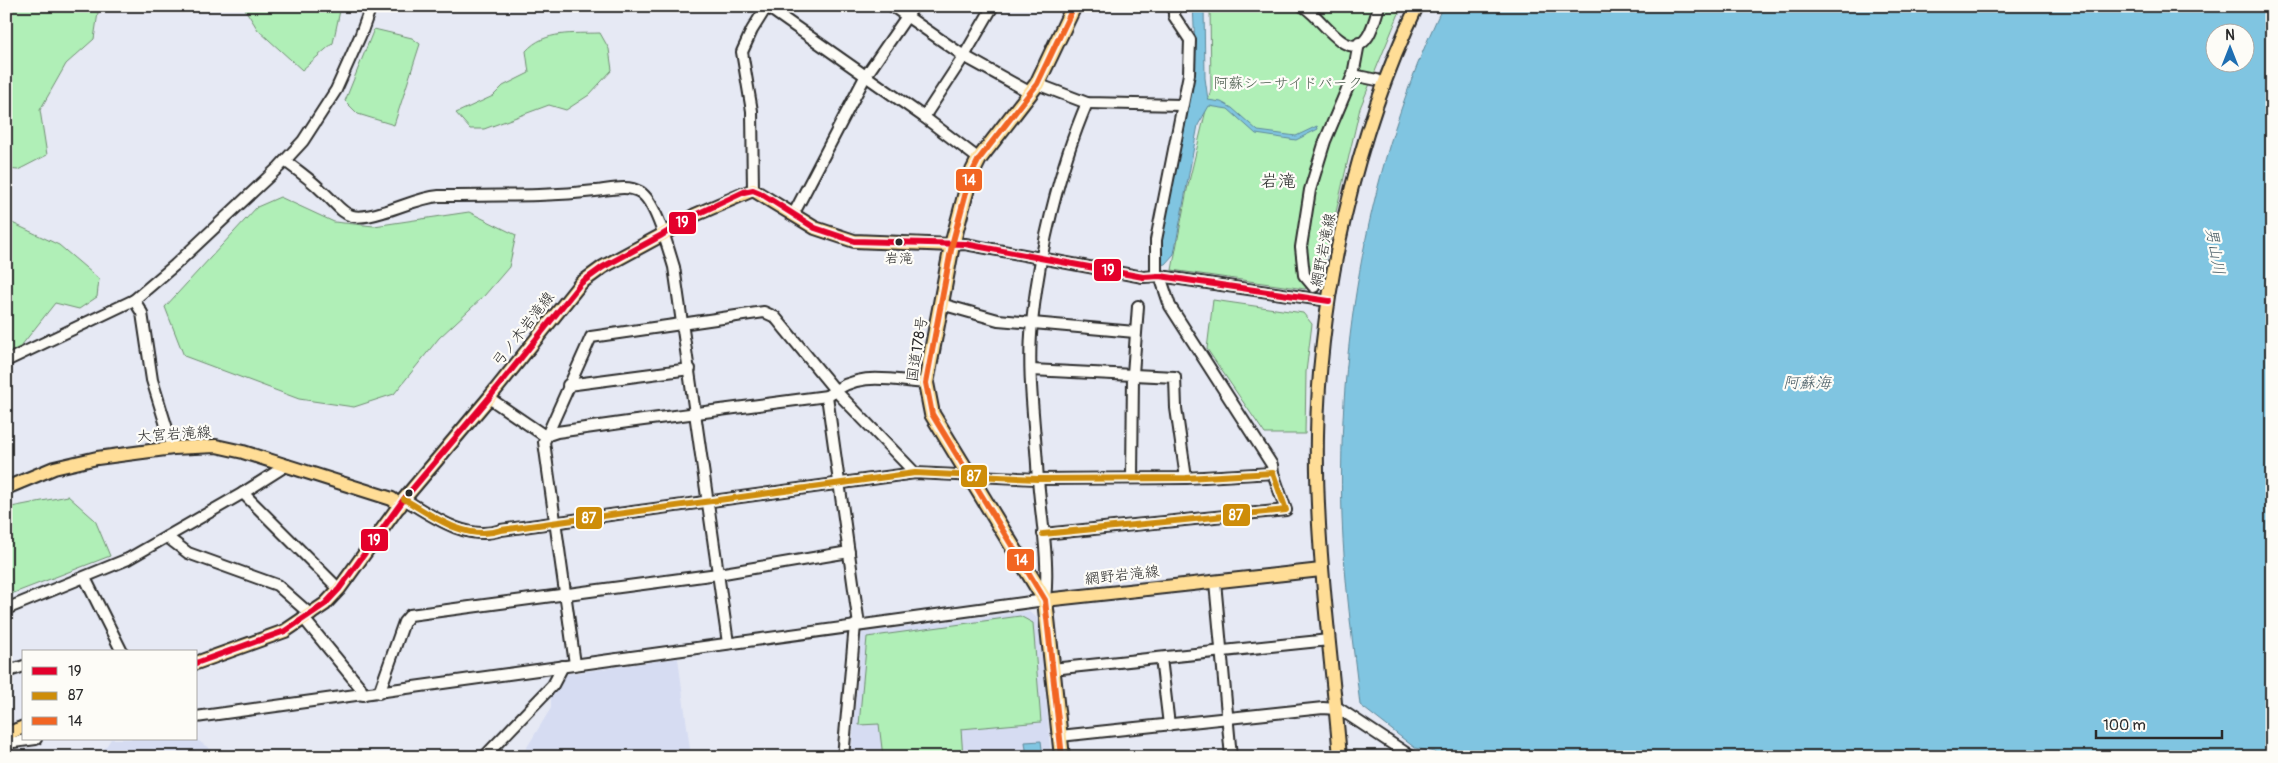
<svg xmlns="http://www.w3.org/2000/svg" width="2278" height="763" font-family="Pangolin,'Klee One',sans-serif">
<rect width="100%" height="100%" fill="#e6e9f4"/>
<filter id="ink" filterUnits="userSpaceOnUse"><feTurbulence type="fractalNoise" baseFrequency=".02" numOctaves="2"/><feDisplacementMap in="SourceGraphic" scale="10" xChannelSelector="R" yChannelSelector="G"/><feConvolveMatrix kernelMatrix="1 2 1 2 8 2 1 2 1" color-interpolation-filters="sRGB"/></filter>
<g filter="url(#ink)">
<g fill="#d6dcf2">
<path d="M 1029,611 L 1039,620 L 1051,757 L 851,757 L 862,633 Z"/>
<path d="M 678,658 L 691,757 L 521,757 L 551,708 L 551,694 L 567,674 Z"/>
<path d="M 111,739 L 196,739 L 221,757 L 99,757 Z"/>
</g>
<g fill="#b0efb7" stroke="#6e8d71">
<path d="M 6,6 L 99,6 L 94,39 L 66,64 L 40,110 L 47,155 L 18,170 L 6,169 Z"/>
<path d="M 243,6 L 341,6 L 333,43 L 302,70 L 258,30 Z"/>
<path d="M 1210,6 L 1402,6 L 1360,108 L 1321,277 L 1305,289 L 1172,270 L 1187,190 L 1211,89 Z"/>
<path d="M 374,29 L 412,38 L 420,44 L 394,125 L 358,114 L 345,101 Z"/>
<path d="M 600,33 L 609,49 L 612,70 L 589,95 L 566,110 L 549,105 L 484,129 L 470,129 L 456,113 L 493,96 L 503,86 L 529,73 L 526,51 C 545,30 573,34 600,33 Z"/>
<path d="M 280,197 L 334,222 L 374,226 L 469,212 L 516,235 L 509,267 L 484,296 L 439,338 L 394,394 L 354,407 L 299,399 L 184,356 L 165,307 L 257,207 Z"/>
<path d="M 6,220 L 59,245 L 99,279 L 97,297 L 79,309 L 55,303 L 10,360 L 6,361 Z"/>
<path d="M 1213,300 L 1303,313 L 1312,324 L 1306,372 L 1305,434 L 1265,434 L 1207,349 Z"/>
<path d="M 68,496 L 95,520 L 110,556 L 6,596 L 6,508 Z"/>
<path d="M 1020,616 L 1033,623 L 1041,722 L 961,729 L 963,757 L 883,757 L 879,724 L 859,725 L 867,637 Z"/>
</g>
<g fill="#80c5e1" stroke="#5e8798" fill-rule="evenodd">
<path d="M 1193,6 L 1204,6 L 1205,78 L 1208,100 L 1221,102 L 1232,108 L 1258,131 L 1296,136 L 1317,126 L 1318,129 L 1296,140 L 1256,134 L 1228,109 L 1209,106 L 1198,125 L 1174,254 L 1165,264 L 1160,265 L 1161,242 L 1192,91 L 1195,45 Z"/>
<path d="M 1443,6 L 2272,6 L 2272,757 L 1439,757 L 1434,752 L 1415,748 L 1360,705 C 1353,643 1344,580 1342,517 C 1337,343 1368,164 1443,6 ZM 2216,32 L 2246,32 L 2246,62 L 2216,62 Z"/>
<path d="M 1041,741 L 1043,757 L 1027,757 L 1025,742 Z"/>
</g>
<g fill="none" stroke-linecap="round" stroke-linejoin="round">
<g stroke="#2b2b2b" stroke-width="14">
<g id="minor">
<path d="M 766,6 L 924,117 L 979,159"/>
<path d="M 892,6 L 964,56 L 1031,93"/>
<path d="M 1302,6 C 1319,12 1348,68 1368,36 C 1373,28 1376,16 1379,6"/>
<path d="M 1353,75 L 1377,80"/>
<path d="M 1037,84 L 1087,103 L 1182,105"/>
<path d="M 924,117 L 964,56 L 993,6"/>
<path d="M 285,161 C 297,170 310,179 321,190 C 346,212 344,224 383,212 C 402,207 419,198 439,196 C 491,195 544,197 595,191 C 609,190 627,184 640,192 C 656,202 668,248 674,267 L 728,643"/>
<path d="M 753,190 L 752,111 L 742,52 L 752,30 L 767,6"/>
<path d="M 793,215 L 865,77 L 914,6"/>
<path d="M 952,245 L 965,244 L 1143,277 L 1160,276 L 1329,301"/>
<path d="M 1156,276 L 1156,240 L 1189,74 L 1190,40 L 1174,16 L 1174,6"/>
<path d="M 1163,277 L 1162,282 L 1170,306 L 1272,465 L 1273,473"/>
<path d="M 1314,287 L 1304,275 L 1301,247 L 1310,190 L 1325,141 L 1353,75 L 1359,43"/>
<path d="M 134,300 L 142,313 L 152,380 L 173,448"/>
<path d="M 941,304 L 998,320 L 1135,332"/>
<path d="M 6,361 L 134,300 L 175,265 L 279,167 L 303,141 L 336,90 L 361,34 L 371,6"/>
<path d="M 1031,370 L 1175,377 L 1176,408 L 1186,478"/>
<path d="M 568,385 L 690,369"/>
<path d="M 489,398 L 545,436"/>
<path d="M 545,436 L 557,432 L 628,422 L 827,396"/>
<path d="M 1132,478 L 1133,374 L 1138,306"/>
<path d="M 243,493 L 339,589"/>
<path d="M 404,499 C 432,516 467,542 501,530 L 915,473 L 1037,479 L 1186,478 L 1273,473 L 1286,510 L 1043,534"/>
<path d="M 167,537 L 188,553 L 277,585 L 311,615"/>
<path d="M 85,578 L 122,652"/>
<path d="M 1215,582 L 1231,757"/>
<path d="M 6,609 L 128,559 L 243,493 L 287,465"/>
<path d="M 305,620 L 360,687 L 363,695"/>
<path d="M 859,625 L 827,396 C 859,370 889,380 926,383"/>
<path d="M 1161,658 L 1169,725"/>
<path d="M 575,664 L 544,442 L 591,337 L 764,312 L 775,317 L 835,390 L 915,473"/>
<path d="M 1052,669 L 1329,640"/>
<path d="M 6,672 L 24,666"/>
<path d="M 379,693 L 404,622 L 410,615 L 718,574 L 849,552"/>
<path d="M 1335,706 L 1412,757"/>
<path d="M 196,717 L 1045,600 C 1050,555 1039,509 1037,464 C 1034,418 1027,369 1032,323 C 1039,253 1059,168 1087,103"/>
<path d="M 1060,736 L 1323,708 L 1336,709"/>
<path d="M 6,743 L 36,739"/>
<path d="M 484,757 L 553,685 L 563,666"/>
<path d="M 843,757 L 855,625"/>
</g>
</g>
<g stroke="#2b2b2b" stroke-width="16">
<g id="major">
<path d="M 6,488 L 54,468 L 97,458 L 173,448 L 216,446 L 243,452 L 392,499 L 400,506"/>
<path d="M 1045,600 L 1321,570"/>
<path d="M 196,663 L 285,631 L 325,604 L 339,589 L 404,499 L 489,398 L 581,283 L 603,267 L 662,235 L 695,215 L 753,190 L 815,228 L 854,241 L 952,245"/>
<path d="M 6,734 L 24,727"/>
<path d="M 1340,757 C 1331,649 1315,542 1317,435 C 1319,295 1356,133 1417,6"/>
</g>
</g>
<g stroke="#2b2b2b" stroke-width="18">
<path id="highway" d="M 1062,757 L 1045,600 L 932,414 L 926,383 L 952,245 L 970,177 L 979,159 L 1037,84 L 1074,6"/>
</g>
<use href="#minor" stroke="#fdfcf7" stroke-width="10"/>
<use href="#major" stroke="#ffdd96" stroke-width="12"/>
<use href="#highway" stroke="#ffdd96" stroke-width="14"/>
<g stroke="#fdfcf7" stroke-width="10">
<path id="bus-1" d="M 196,663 L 285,631 L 325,604 L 339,589 L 404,499 L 489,398 L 581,283 L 603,267 L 662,235 L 695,215 L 744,192 L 753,190 L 760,193 L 815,228 L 854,241 L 965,244 L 1143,277 L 1160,276 L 1329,301"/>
</g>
<g stroke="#fdfcf7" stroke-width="10">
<path id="bus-2" d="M 404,499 C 432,516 467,542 501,530 L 915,473 L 1037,479 L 1186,478 L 1273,473 L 1286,510 L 1043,534"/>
</g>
<g stroke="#fdfcf7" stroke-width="10">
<path id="bus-3" d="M 1062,757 L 1045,600 L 932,414 L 926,383 L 952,245 L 970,177 L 979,159 L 1037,84 L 1074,6"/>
</g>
<use href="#bus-1" stroke="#e4002b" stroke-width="6"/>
<use href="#bus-2" stroke="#ce8d09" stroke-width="6"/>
<use href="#bus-3" stroke="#f26522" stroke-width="6"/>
</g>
</g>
<g fill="#2b2b2b" stroke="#fdfcf7" stroke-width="2">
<circle cx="899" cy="242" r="4.5"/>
<circle cx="409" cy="493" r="4.5"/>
</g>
<g text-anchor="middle" stroke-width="4.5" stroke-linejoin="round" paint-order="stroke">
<g font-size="14" fill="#2b2b2b" stroke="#fdfcf7">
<text x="899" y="263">岩滝</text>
</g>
<g font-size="15" fill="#4c5c4e" stroke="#fdfcf7">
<text x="1288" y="88">阿蘇シーサイドパーク</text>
</g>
<g font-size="15" fill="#2b2b2b" stroke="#fdfcf7">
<text transform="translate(1323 250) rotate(-79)" y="5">網野岩滝線</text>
<text transform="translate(523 329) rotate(-52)" y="5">弓ノ木岩滝線</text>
<text transform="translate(917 349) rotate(-81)" y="5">国道178号</text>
<text transform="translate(174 434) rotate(-4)" y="5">大宮岩滝線</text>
<text transform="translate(1122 575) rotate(-6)" y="5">網野岩滝線</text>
</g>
<g font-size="16" font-style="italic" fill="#445962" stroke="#fdfcf7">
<text transform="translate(2216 251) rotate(80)" y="6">男山川</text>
<text x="1807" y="388">阿蘇海</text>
</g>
<g font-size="18" fill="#2b2b2b" stroke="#fdfcf7">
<text x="1278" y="187">岩滝</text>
</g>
</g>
<g stroke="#fdfcf7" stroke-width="2">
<rect x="955" y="168" width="28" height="24" rx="5" fill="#f26522"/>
<rect x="668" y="211" width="29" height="24" rx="5" fill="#e4002b"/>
<rect x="1093" y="258" width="29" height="24" rx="5" fill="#e4002b"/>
<rect x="960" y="464" width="28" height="24" rx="5" fill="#ce8d09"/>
<rect x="1222" y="503" width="29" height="24" rx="5" fill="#ce8d09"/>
<rect x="575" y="506" width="28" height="24" rx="5" fill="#ce8d09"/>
<rect x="360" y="528" width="29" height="24" rx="5" fill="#e4002b"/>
<rect x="1006" y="548" width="29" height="24" rx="5" fill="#f26522"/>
</g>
<g font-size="14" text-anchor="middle" font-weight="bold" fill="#fff">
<text x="969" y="185">14</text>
<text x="682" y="227">19</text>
<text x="1108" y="275">19</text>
<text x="974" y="481">87</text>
<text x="1236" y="520">87</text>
<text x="589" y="523">87</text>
<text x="374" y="545">19</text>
<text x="1021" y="565">14</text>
</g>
<rect width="2278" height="763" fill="none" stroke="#fdfcf7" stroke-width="25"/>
<rect x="12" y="12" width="2253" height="738" fill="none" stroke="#2b2b2b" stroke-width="2" filter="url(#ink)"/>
<rect x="22" y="650" width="175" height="90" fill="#fdfcf7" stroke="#a9a8a5"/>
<rect x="32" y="667" width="25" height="8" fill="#e4002b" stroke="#a9a8a5"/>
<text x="68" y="676" font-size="15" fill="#2b2b2b">19</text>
<rect x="32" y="692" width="25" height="8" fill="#ce8d09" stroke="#a9a8a5"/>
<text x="68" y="700" font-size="15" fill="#2b2b2b">87</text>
<rect x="32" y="717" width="25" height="8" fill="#f26522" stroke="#a9a8a5"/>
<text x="68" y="726" font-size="15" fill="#2b2b2b">14</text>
<g transform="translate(2230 48)"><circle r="24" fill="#fdfcf7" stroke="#a9a8a5"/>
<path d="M0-4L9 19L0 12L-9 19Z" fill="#1f6fb2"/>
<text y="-8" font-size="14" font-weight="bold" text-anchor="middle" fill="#2b2b2b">N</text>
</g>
<path d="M2096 730v8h126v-8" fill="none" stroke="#2b2b2b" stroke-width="2.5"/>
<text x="2103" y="730" font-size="15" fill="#2b2b2b" stroke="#fdfcf7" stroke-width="4" paint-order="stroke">100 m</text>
</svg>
